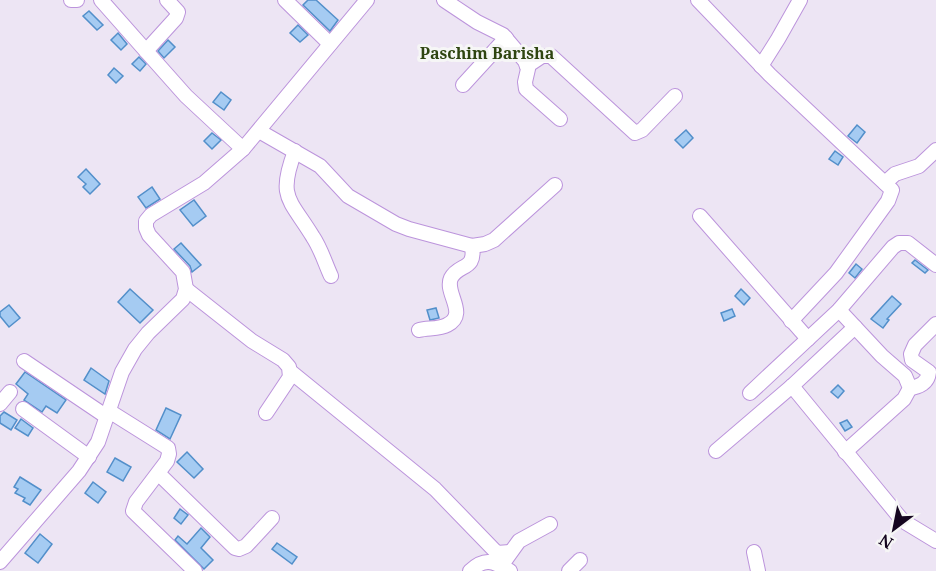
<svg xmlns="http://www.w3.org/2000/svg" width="936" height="571" font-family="'Noto Serif',serif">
<rect width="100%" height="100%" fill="#ede5f4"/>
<g fill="#a5cbf2" stroke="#528fca" stroke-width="1.5">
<path d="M 308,0 L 316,0 L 338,20 L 330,31 L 303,5 Z"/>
<path d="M 89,11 L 103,25 L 97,30 L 83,16 Z"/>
<path d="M 298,25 L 308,35 L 300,42 L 290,33 Z"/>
<path d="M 118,33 L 127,44 L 121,50 L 111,40 Z"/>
<path d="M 168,40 L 175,47 L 164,58 L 158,51 Z"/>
<path d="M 139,57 L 146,64 L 140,71 L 132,64 Z"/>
<path d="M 114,68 L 123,76 L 116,83 L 108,75 Z"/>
<path d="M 221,92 L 231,100 L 224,110 L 213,102 Z"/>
<path d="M 857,125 L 865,132 L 857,143 L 848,136 Z"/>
<path d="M 686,130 L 693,138 L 683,148 L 675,140 Z"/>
<path d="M 212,133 L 221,140 L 212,149 L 204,141 Z"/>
<path d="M 835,151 L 843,157 L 838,165 L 829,159 Z"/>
<path d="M 86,169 L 100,184 L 90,194 L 83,187 L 86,184 L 78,177 Z"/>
<path d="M 152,187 L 160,199 L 146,208 L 138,197 Z"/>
<path d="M 194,200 L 206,216 L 193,226 L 180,210 Z"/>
<path d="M 181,243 L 201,265 L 192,272 L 190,266 L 174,249 Z"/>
<path d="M 915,260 L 928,270 L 925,273 L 912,263 Z"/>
<path d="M 856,264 L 862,269 L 855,278 L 849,273 Z"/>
<path d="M 130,289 L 153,310 L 140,323 L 118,302 Z"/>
<path d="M 741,289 L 750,298 L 744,305 L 735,296 Z"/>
<path d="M 892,296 L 901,304 L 887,319 L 889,320 L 883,328 L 871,319 Z"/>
<path d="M 9,305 L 20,318 L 9,327 L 0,316 L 0,312 Z"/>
<path d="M 436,308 L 439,318 L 430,320 L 427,310 Z"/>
<path d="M 732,309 L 735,316 L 724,321 L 721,313 Z"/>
<path d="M 91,368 L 109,381 L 105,394 L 84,380 Z"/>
<path d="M 25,372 L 66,400 L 57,413 L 46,406 L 42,412 L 24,400 L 28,394 L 16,384 Z"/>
<path d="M 838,385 L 844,391 L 838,398 L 831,392 Z"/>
<path d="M 166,408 L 181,415 L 170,439 L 156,430 Z"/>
<path d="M 4,412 L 17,420 L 11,430 L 0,423 L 0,416 Z"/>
<path d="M 21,419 L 33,428 L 28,436 L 15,428 Z"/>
<path d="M 847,420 L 852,427 L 845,431 L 840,423 Z"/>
<path d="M 187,452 L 203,469 L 194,478 L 177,462 Z"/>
<path d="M 115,458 L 131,467 L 123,481 L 107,472 Z"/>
<path d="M 20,477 L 41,490 L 30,505 L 23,501 L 25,498 L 15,493 L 18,489 L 14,487 Z"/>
<path d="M 93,482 L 106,492 L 98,503 L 85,493 Z"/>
<path d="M 180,509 L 188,515 L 181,524 L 174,518 Z"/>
<path d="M 201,528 L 210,537 L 201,548 L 213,560 L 204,569 L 175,540 L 178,536 L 187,544 Z"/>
<path d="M 40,534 L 52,544 L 38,563 L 25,553 Z"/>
<path d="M 277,543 L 297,557 L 292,564 L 272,549 Z"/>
</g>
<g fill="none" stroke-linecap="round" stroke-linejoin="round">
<g stroke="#bc94dc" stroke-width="16">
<g id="minor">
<path d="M 71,0 L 77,0"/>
<path d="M 101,0 L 146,51 L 176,18 L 178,12 L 167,0"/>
<path d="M 285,0 L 330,44"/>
<path d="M 444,0 L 477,22 L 503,35 L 525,61 L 528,69 L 525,82 L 526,89 L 560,119"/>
<path d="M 698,0 L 770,75 L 892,190 L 888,201 L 836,273 L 791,321"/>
<path d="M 146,51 L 186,96 L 243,149"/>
<path d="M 527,66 L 542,56 L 551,56 L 635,133 L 642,130 L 675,96"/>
<path d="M 761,66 L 778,39 L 800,0"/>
<path d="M 463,85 L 506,38"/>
<path d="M 259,131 L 320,166 L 348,196 L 396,224 L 409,229 L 472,246 L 485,244 L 494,240 L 555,185"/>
<path d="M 295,151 C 277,198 290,199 313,237 C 321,249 325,263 331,276"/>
<path d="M 885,183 L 895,174 L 919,166 L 936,150"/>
<path d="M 700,216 L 808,339"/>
<path d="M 186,289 L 252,341 L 283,360 L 289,367 L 290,377 L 266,413"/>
<path d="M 839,310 L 882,356 L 905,376 L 910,388 L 904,399 L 845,452"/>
<path d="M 419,330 C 428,328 440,329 447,325 C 469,314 444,293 451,278 C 459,263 476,271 472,246"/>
<path d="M 24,361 L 107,417"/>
<path d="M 291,372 L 435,489 L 497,553 L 510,552"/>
<path d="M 792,386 L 897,514 L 903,521 L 936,541"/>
<path d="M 910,388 C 919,387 928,383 929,372 L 912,360 L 911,354 L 915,345 L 936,324"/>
<path d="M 750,393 L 839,310 L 893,247 L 899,243 L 908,243 L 936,265"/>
<path d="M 0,404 L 10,392"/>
<path d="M 23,409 L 89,457"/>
<path d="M 109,411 L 168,448 L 169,454 L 167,461 L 136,502 L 133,511 L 195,571"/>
<path d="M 716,451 L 792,386 L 855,327"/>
<path d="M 159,474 L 235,548 L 239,549 L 246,546 L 272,518"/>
<path d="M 754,552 L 758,571"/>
<path d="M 0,562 L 79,471 L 98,442 L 122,372 L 135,349 L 148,333 L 183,299 L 186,289 L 183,272 L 149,235 L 146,228 L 146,221 L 151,215 L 204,183 L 243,149 L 367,0"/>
<path d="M 501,566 L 519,541 L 550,524"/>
<path d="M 470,571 C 485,557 493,561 510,571"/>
<path d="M 569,571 L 580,560"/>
</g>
</g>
<use href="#minor" stroke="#fff" stroke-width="14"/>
</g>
<g text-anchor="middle" stroke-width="6" stroke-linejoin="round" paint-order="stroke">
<g font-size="16" font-weight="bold" fill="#2f4511" stroke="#f6f6f6">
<text x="487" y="59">Paschim Barisha</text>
</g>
</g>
<g transform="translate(894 529) rotate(212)" stroke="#f6f6f6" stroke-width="4.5" paint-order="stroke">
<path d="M0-4.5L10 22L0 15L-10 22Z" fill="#150620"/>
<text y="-9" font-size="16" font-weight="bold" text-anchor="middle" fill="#150620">N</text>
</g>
</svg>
